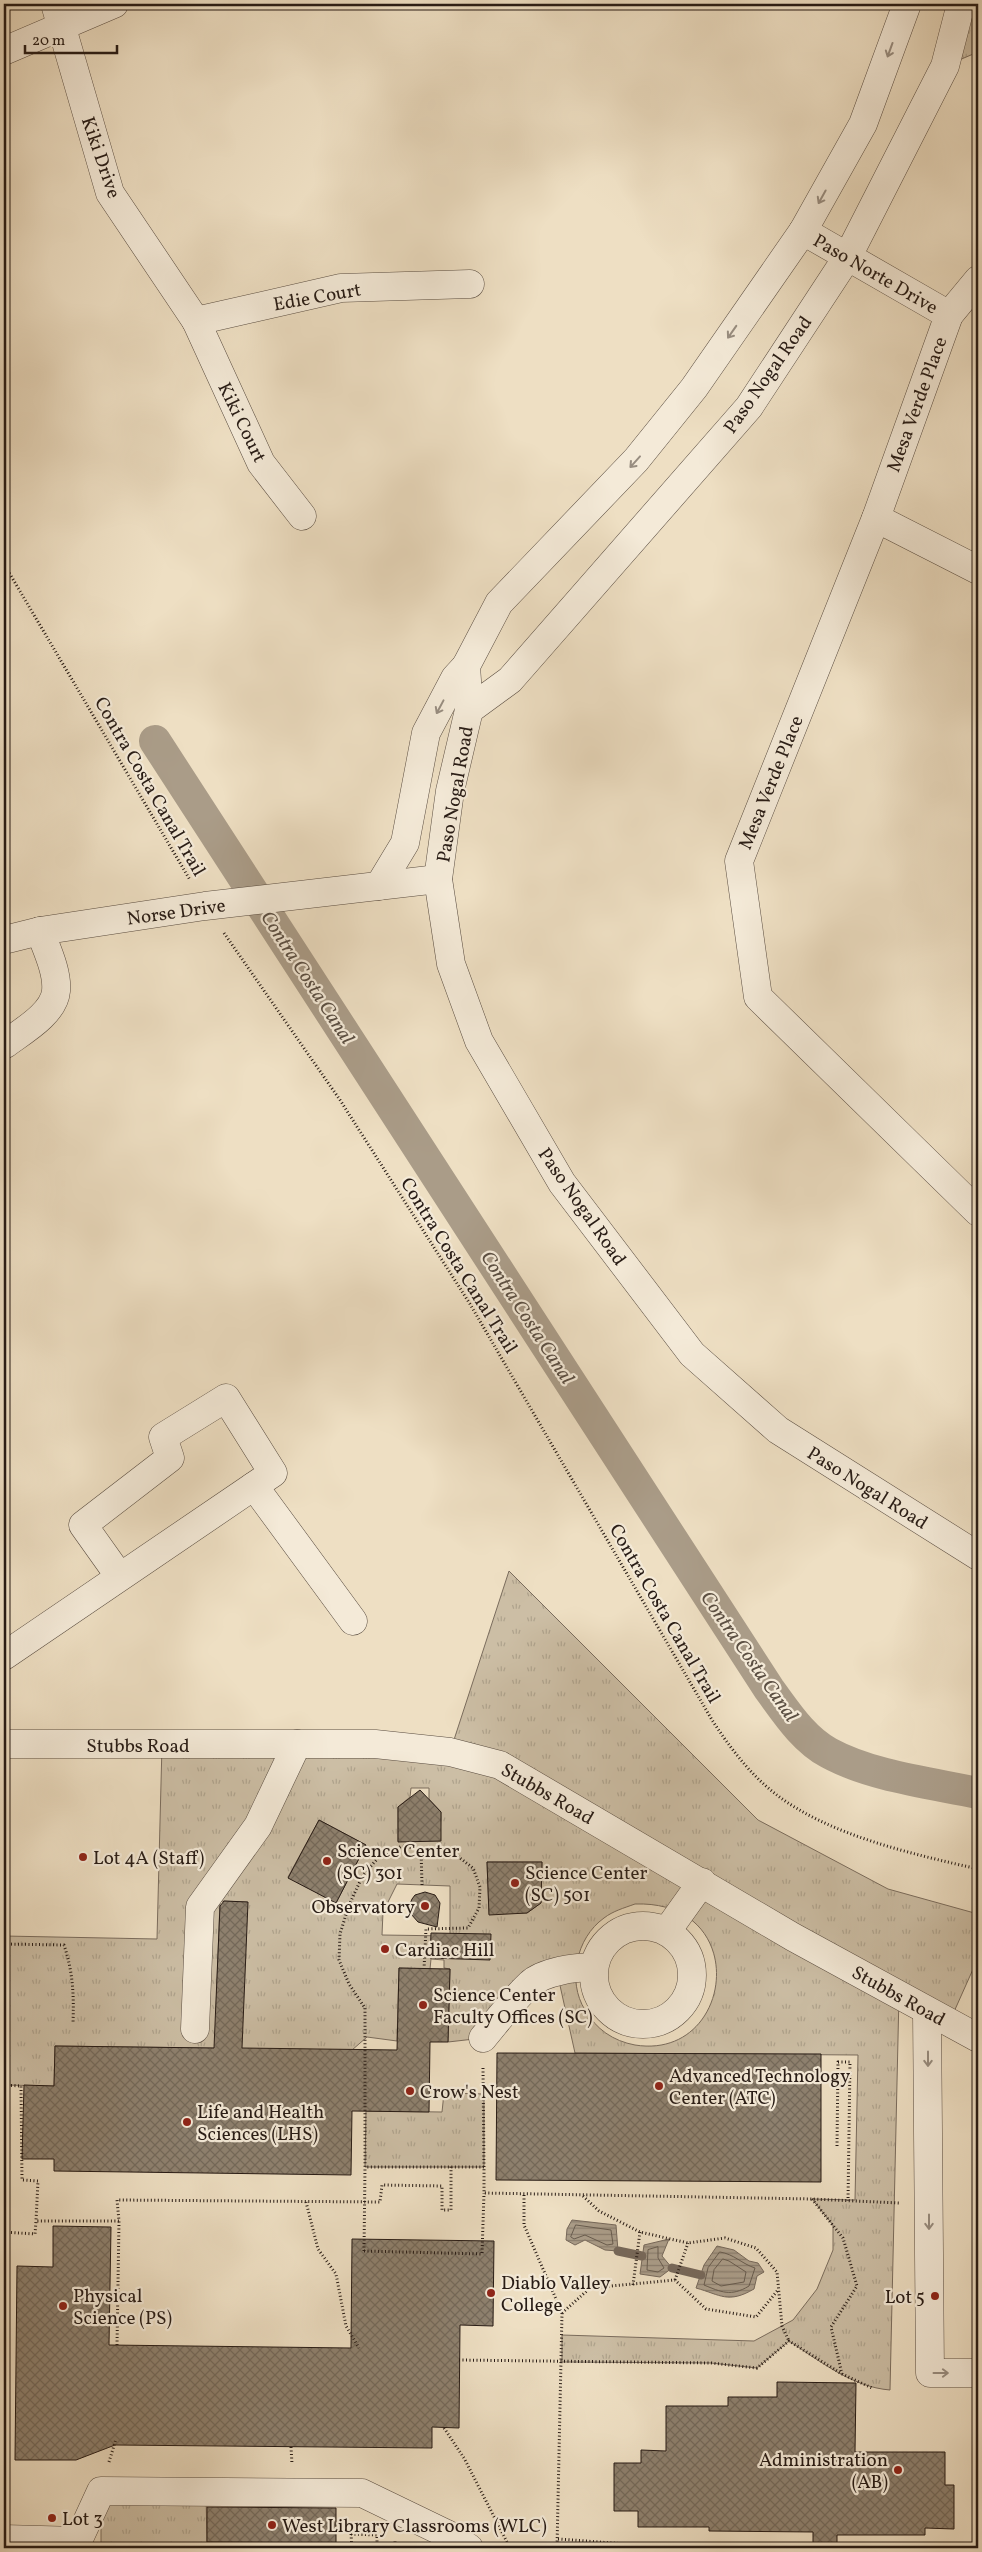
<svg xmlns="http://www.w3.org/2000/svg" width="982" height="2552" font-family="Vollkorn,serif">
<defs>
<pattern id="grass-tufts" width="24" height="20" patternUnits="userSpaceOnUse" patternTransform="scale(1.25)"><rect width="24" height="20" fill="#ccbea5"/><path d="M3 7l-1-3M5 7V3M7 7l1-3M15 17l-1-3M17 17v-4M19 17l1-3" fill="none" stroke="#afa38d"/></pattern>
<pattern id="water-rules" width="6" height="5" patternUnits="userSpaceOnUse" patternTransform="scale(1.25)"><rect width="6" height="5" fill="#aa9c88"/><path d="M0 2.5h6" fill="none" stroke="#8a7e6e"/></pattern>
<pattern id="building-cross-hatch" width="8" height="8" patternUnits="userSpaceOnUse" patternTransform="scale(1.25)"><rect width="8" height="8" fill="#8e816f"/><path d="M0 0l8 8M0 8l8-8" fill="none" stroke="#74695a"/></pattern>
</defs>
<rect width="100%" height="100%" fill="#eedfc3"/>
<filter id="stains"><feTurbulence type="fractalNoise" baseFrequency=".004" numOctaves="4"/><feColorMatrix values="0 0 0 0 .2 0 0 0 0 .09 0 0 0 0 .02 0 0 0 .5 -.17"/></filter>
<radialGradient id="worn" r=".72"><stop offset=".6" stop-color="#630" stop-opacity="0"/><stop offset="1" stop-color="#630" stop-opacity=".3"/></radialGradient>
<g fill="url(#grass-tufts)" stroke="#7a6c5d" fill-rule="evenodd">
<path d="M 961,4 L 978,4 L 978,52 L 945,66 Z"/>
<path d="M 509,1571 L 758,1820 L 888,1889 L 978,1914 L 978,1958 L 949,2023 L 899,1995 L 890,2390 C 852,2387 820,2361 789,2341 L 757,2368 L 711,2363 L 562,2362 L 562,2335 L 754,2341 L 793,2320 L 817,2289 L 833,2250 L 833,2225 L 812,2199 L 855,2200 L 858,2055 L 575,2053 L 557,1972 L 483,2038 L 448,2042 L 450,1969 L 444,1968 L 444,1960 L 431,1959 L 430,1969 L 399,1968 L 397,2041 L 367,2037 L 352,2050 L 55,2046 L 54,2086 L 4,2085 L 4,1936 L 157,1939 L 162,1745 L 450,1752 ZM 411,1788 L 429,1788 L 429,1799 L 441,1812 L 440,1841 L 398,1841 L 398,1807 L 410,1797 ZM 319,1820 L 366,1845 L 336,1903 L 288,1877 ZM 487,1862 L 542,1862 L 541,1903 L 527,1913 L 489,1914 ZM 397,1884 L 450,1886 L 450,1936 L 382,1935 L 383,1912 ZM 220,1901 L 247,1902 L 216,2010 ZM 635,1904 C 753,1900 734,2061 635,2045 C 613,2041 596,2029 585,2010 C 567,1981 576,1938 604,1918 C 613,1911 624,1908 635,1904 Z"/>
<path d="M 444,2093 L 484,2094 L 484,2167 L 365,2167 L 366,2111 L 442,2112 Z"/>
<path d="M 101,2491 L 206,2492 L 207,2548 L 101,2548 Z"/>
</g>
<g fill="url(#water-rules)" stroke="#76685a">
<path d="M 572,2220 L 616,2225 L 618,2251 L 605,2250 L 585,2240 L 575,2245 L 566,2240 L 567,2229 Z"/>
<path d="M 669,2239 L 662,2256 L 672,2268 L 660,2277 L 640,2274 L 644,2245 Z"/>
<path d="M 717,2246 L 734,2250 L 749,2261 L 758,2263 L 764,2272 L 757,2276 L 754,2289 C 728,2304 721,2295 696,2288 L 704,2265 Z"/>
</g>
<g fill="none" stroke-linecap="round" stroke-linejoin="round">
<g stroke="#685c4e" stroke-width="1">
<path d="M 576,2225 L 611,2230 L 613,2244 L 607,2245 L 585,2235 L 574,2239 L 571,2237 Z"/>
<path d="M 658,2247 L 658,2258 L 664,2268 L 658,2272 L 647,2270 L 648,2250 Z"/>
<path d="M 720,2252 C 734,2254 742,2264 755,2268 L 749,2286 C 731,2297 721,2292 704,2285 L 708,2268 Z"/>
<path d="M 723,2259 L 729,2261 L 746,2272 L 744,2282 L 721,2286 L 712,2281 L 714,2270 Z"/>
</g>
<g stroke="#76685a" stroke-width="9">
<path d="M 618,2251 L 642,2256"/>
<path d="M 672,2268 L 701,2275"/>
</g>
<path stroke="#aa9c88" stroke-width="32" d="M 155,741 L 769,1689 C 786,1712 803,1739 829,1753 C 871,1776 931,1783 978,1793"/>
</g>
<g fill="url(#building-cross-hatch)" stroke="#271b15">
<path d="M 420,1790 L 441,1812 L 441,1841 L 398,1842 L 398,1807 Z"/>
<path d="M 319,1820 L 366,1845 L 336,1903 L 288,1878 Z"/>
<path d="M 487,1862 L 542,1862 L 541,1903 L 527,1913 L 489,1915 Z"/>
<path d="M 425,1892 L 435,1895 L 440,1903 L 437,1927 L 418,1922 L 411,1914 L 410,1904 L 412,1899 L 415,1895 Z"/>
<path d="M 224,1901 L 248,1902 L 242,2048 L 397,2050 L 399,1968 L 450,1969 L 448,2042 L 430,2042 L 429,2112 L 352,2111 L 351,2175 L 54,2171 L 54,2159 L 22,2159 L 24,2085 L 54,2086 L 55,2046 L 214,2048 L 220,1906 Z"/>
<path d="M 431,1933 L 491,1934 L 490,1960 L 430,1958 Z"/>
<path d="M 497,2053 L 821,2054 L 821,2182 L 496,2180 Z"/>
<path d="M 53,2226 L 111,2227 L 109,2345 L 351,2348 L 352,2239 L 494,2241 L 493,2326 L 460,2325 L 459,2428 L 432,2427 L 432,2448 L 115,2445 L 76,2460 L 15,2460 L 17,2266 L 53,2267 Z"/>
<path d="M 777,2382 L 856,2383 L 855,2452 L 945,2452 L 945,2485 L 954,2485 L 954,2529 L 925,2528 L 925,2535 L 837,2535 L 837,2546 L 813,2546 L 813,2532 L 709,2531 L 709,2527 L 638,2527 L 638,2511 L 614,2511 L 614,2463 L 641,2463 L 641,2450 L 666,2451 L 666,2406 L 728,2406 L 728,2397 L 777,2397 Z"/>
<path d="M 207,2507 L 336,2508 L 336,2543 L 207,2542 Z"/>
</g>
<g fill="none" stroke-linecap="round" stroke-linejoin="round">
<g stroke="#594c40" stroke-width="29">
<g id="minor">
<path d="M 55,4 L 110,193 L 196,321 L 261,463 L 302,516"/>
<path d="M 907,4 L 863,124 L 803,231 L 694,388 L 636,460 L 499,603 L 466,666 L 469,710 L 510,680 L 749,407 L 848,256 L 945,66 L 961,4"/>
<path d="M 4,51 L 114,4"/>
<path d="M 803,231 L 949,315"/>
<path d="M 978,280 L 949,315 L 876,518 L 739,861 L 758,997 L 978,1212"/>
<path d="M 196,321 L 341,288 L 470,284"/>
<path d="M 876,518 L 978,570"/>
<path d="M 469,710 L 450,791 L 438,879 L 451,964 L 479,1041 L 562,1183 L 692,1354 L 778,1430 L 978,1556"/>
<path d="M 379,886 L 405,843 L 426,733 L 455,678 L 466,666"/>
<path d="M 4,940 L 40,931 L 205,906 L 438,879"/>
<path d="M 4,1045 C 21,1032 54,1014 56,991 C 58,972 46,948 40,931"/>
<path d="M 254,1486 L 353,1621"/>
<path d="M 4,1656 L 273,1473 L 226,1398 L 163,1437 L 170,1458 L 83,1525 L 120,1577"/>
<path d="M 4,1744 L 375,1744 L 450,1752 L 500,1765 L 793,1937 L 978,2038"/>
<circle cx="643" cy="1975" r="49"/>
<path d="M 667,1931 L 702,1882"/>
<path d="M 927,2011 L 930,2373 L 978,2373"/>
<path d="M 195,2029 L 200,1907 L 258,1826 L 297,1744"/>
<path d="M 483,2038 C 498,2020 513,2000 530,1984 C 543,1972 577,1966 594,1968"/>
<path d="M 4,2539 L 78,2541 L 78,2548"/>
<path d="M 78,2541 L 101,2491 L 362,2493 L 451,2536 L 469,2548"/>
</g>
</g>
<g stroke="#271b15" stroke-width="3" stroke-dasharray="1 2.5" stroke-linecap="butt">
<path d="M 4,564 L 190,880"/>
<path d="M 224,933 L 340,1100 L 470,1304 L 712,1720 C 729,1746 748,1772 773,1792 C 827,1835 912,1854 978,1869"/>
<path d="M 421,1849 L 422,1885"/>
<path d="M 4,1944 L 64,1945 C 73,1972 74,1995 73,2023"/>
<path d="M 424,1969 L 426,1929 L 468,1928 L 479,1908 L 480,1887 L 473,1868 L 456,1855 L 402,1846 L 378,1858 L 363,1875 L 349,1905 L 340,1934 L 339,1960 L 349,1984 L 365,2008 L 365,2167 L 484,2167 L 484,2193 L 812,2199 L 899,2203"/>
<path d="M 483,2068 L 484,2167"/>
<path d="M 4,2085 L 21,2086 L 22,2180 L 38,2181 L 36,2221"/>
<path d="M 837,2146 L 838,2062 L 850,2062 L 848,2201"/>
<path d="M 524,2195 L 524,2225 L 562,2313 L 557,2548"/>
<path d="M 583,2196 L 599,2211 L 640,2232 L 688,2243 L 725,2238 L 756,2248 L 777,2272 L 782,2326 L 789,2341"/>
<path d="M 812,2199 L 843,2238 L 857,2286 L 831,2327 L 842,2374"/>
<path d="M 306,2202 L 318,2249 L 336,2274 L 346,2326 L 359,2348"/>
<path d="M 4,2232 L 35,2234 L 36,2221 L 119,2221 L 117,2200 L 380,2202 L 382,2185 L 442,2186 L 442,2210 L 451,2210 L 451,2166"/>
<path d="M 364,2251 L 482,2254 L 484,2193"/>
<path d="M 675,2280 L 688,2243"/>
<path d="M 633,2285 L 640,2232"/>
<path d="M 562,2313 L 590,2288 L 675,2280 L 706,2309 L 756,2317 L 778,2290"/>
<path d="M 117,2345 L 119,2221"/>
<path d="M 459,2360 L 711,2363 L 757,2368 L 789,2341 L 842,2374 L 872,2388"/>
<path d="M 444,2428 L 464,2458 L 507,2542 L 513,2548"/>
<path d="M 291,2447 L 292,2464"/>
<path d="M 109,2462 L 116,2439"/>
<path d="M 351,2534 L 377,2535 L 377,2545"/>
<path d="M 558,2539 L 681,2548"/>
<path d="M 109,2544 L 395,2546 L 395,2541"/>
</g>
<use href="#minor" stroke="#f4ead8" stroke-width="28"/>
<g stroke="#271b15" stroke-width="3" stroke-dasharray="1 2.5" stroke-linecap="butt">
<path d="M 364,2251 L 365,2167"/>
<path d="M 351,2534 L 352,2548"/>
</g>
</g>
<defs><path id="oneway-shaft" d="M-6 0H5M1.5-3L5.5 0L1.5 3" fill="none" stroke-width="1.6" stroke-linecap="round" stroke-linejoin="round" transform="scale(1.25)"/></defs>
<g stroke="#988d80">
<use href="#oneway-shaft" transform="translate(890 50) rotate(110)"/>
<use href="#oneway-shaft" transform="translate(822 197) rotate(119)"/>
<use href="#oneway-shaft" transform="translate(732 332) rotate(125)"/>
<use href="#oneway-shaft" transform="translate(635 462) rotate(132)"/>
<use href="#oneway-shaft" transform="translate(440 707) rotate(118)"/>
<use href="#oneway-shaft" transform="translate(928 2059) rotate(90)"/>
<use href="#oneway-shaft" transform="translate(929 2222) rotate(90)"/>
<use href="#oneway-shaft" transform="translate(941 2373)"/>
</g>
<g fill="#8f2418" stroke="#f4ead8" stroke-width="2">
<circle cx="83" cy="1857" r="5"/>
<circle cx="327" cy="1861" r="5"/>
<circle cx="515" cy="1883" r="5"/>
<circle cx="425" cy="1906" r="5"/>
<circle cx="385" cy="1949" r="5"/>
<circle cx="423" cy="2005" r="5"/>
<circle cx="659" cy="2086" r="5"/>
<circle cx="410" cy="2091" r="5"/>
<circle cx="187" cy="2122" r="5"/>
<circle cx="491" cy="2293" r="5"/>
<circle cx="935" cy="2296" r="5"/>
<circle cx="63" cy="2306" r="5"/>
<circle cx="898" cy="2470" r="5"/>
<circle cx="52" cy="2518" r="5"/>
<circle cx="272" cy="2525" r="5"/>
</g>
<g text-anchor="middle" stroke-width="4.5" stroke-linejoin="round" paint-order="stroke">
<g font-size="19" fill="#271b15" stroke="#f4ead8">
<text transform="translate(102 157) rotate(71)" y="7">Kiki Drive</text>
<text transform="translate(876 273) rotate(30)" y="7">Paso Norte Drive</text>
<text transform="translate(317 296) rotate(-10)" y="7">Edie Court</text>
<text transform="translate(767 374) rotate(-55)" y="7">Paso Nogal Road</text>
<text transform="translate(916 404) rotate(-70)" y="7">Mesa Verde Place</text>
<text transform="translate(243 422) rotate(64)" y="7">Kiki Court</text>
<text transform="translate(770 782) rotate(-68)" y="7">Mesa Verde Place</text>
<text transform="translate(151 786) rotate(60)" y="7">Contra Costa Canal Trail</text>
<text transform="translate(454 794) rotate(-80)" y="7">Paso Nogal Road</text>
<text transform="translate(176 911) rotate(-8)" y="7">Norse Drive</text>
<text transform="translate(583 1206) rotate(55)" y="7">Paso Nogal Road</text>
<text transform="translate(460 1265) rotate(58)" y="7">Contra Costa Canal Trail</text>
<text transform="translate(868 1487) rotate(32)" y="7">Paso Nogal Road</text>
<text transform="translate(666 1613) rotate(60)" y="7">Contra Costa Canal Trail</text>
<text x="138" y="1752">Stubbs Road</text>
<text transform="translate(548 1793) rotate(30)" y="7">Stubbs Road</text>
<text transform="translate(899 1995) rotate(29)" y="7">Stubbs Road</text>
</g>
<g font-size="19" fill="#271b15" stroke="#f4ead8" text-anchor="start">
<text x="337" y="1857">Science Center<tspan x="337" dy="22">(SC) 301</tspan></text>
<text x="93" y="1864">Lot 4A (Staff)</text>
<text x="525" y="1879">Science Center<tspan x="525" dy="22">(SC) 501</tspan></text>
<text x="415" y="1913" text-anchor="end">Observatory</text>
<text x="395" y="1956">Cardiac Hill</text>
<text x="433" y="2001">Science Center<tspan x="433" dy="22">Faculty Offices (SC)</tspan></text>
<text x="669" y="2082">Advanced Technology<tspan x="669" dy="22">Center (ATC)</tspan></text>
<text x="420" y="2098">Crow's Nest</text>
<text x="197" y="2118">Life and Health<tspan x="197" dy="22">Sciences (LHS)</tspan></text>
<text x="501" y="2289">Diablo Valley<tspan x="501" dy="22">College</tspan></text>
<text x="73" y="2302">Physical<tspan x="73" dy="22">Science (PS)</tspan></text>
<text x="925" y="2303" text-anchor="end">Lot 5</text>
<text x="888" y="2466" text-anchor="end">Administration<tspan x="888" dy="22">(AB)</tspan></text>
<text x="62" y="2525">Lot 3</text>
<text x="282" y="2532">West Library Classrooms (WLC)</text>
</g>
<g font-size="20" font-style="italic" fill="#5b4f43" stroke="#f4ead8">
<text transform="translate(308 977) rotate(57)" y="7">Contra Costa Canal</text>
<text transform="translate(528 1317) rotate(57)" y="7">Contra Costa Canal</text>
<text transform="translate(750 1656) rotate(55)" y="7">Contra Costa Canal</text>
</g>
</g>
<rect width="982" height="2552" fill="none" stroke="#eedfc3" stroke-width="20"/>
<rect x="5" y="5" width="972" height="2542" fill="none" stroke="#271b15" stroke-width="2.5"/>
<rect x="10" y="10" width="962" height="2532" fill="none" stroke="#271b15"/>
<path d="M25 45v8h92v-8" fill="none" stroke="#271b15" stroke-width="2.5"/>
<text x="32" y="45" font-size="15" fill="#271b15" stroke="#f4ead8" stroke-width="4" paint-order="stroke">20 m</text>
<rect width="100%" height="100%" filter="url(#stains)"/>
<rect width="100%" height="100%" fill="url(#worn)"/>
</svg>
